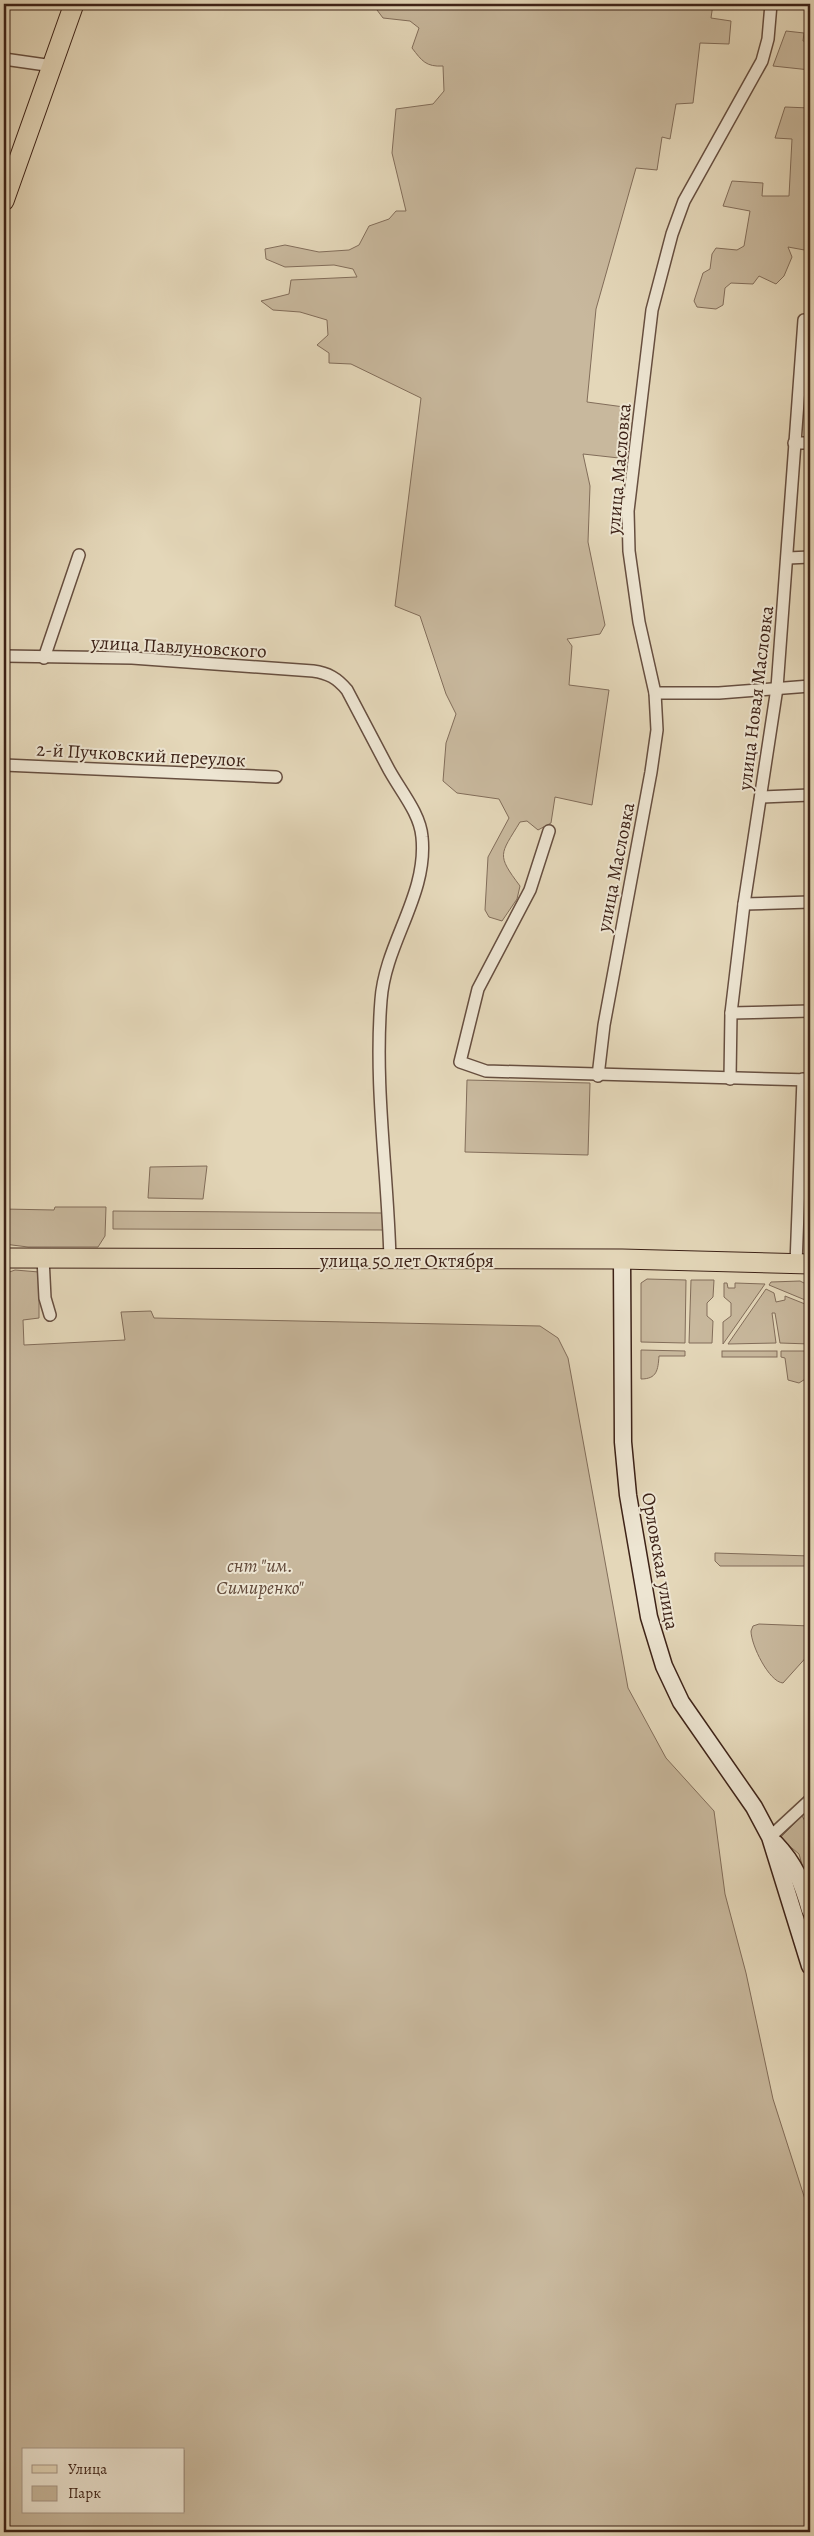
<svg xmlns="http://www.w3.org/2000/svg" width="814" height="2536" font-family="Alegreya,serif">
<rect width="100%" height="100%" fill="#e4d7b9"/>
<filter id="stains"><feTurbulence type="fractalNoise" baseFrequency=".004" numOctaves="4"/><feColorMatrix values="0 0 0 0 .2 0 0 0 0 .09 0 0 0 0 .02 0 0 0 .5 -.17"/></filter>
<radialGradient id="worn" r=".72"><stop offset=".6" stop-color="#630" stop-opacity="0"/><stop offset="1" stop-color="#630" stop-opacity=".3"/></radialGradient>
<g fill="#c8b89d" stroke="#826d5a" fill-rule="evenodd">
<path d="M 383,4 L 713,4 L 711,18 L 731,21 L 729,44 L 700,43 L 693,103 L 676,104 L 670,139 L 662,137 L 657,170 L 636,168 L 596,309 L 587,402 L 624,407 L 619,458 L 583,454 L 590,486 L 588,542 L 605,625 L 600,634 L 567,639 L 572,646 L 569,685 L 609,690 L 592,805 L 555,797 L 551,823 L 538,830 L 527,821 L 520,822 C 500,855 496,854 520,886 L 517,899 L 502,921 L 489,917 L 485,910 L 488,857 L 509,818 L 499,799 L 457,793 L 443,781 L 446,743 L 456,714 L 446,694 L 420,616 L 395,606 L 421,398 L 351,364 L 329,363 L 329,353 L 317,345 L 328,335 L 327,320 L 300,312 L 273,310 L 261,301 L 289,294 L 291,280 L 357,277 L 353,269 L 334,265 L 285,267 L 266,259 L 265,249 L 285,245 L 319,252 L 349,250 L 359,245 L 369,226 L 389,219 L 396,211 L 406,211 L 392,153 L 396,109 L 433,104 L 444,91 L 443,66 C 426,67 422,61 412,48 L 419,28 L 410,21 L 383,18 L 377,10 Z"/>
<path d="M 786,31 L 804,33 L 803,41 L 810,42 L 810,70 L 773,66 Z"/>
<path d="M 785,107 L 810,108 L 810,251 L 788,247 L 792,257 L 784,276 L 776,284 L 759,276 L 753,284 L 731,283 L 725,288 L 723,305 L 716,309 L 697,307 L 694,301 L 703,273 L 710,269 L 712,254 L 716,248 L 737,250 L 744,246 L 750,211 L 723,206 L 732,181 L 763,183 L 762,196 L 789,196 L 792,139 L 775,138 Z"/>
<path d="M 467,1080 L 590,1083 L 588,1155 L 465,1152 Z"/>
<path d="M 207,1166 L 203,1199 L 148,1198 L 150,1167 Z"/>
<path d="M 55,1207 L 106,1207 L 105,1236 L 98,1247 L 28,1247 L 4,1244 L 4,1209 L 54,1210 Z"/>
<path d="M 113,1211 L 385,1213 L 385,1230 L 113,1229 Z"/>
<path d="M 15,1270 L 39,1272 L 39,1318 L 23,1320 L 24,1345 L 125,1340 L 121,1312 L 151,1311 L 154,1318 L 540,1326 L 558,1338 L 568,1358 L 628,1688 L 666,1758 L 714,1811 L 725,1894 L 746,1973 L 773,2099 L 810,2215 L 810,2532 L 4,2532 L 4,1274 ZM 24,2450 L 184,2450 L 184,2512 L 24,2512 Z"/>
<path d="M 647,1279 L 686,1280 L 685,1343 L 641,1342 L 641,1283 Z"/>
<path d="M 691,1280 L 714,1280 L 713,1297 L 707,1303 L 707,1316 L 713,1321 L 712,1343 L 689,1343 Z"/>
<path d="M 800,1281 L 810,1286 L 810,1302 L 769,1285 L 771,1282 Z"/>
<path d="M 724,1283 L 727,1283 L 728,1288 L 735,1288 L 735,1283 L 765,1284 L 723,1344 L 723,1322 L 731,1316 L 731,1303 L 724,1297 Z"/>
<path d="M 766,1289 L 774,1293 L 776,1302 L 785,1300 L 785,1296 L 810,1306 L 810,1344 L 780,1343 L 775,1313 L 772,1313 L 776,1343 L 728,1344 Z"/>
<path d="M 641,1350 L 685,1351 L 685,1356 L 659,1356 C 658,1370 657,1379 641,1379 Z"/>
<rect x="722" y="1351" width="55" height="6"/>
<path d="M 781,1351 L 810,1351 L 810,1376 L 799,1383 L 788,1380 L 785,1358 L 781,1357 Z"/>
<path d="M 715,1553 L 810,1556 L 810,1566 L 720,1566 L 715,1561 Z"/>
<path d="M 759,1624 L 810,1626 L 810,1653 L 783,1683 C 769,1682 751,1645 751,1631 L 753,1626 Z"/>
<path d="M 802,1816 L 810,1829 L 810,1893 L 799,1854 L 780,1838 Z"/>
</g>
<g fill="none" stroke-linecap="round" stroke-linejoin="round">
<g stroke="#674f40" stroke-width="14">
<g id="street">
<path d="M 4,59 L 53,66"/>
<path d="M 794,443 L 810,443"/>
<path d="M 788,558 L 810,557"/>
<path d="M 4,656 L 132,658 L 313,671 C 328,673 337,678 347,690 C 360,715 374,741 387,766 C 398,788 420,812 422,837 C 428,895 385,943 381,1000 C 374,1087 388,1174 390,1260"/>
<path d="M 44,658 L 79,555"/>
<path d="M 655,693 L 719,693 L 810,686"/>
<path d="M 4,765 L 276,777"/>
<path d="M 761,797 L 810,795"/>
<path d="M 549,831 L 530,890 L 478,989 L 460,1062 L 486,1071 L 810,1080"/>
<path d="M 744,904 L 810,902"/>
<path d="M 731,1013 L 810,1011"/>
<path d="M 598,1076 L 604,1025 L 651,772 L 657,730 L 655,693 L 639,622 L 629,551 L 628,511 L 652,310 L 672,234 L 684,201 L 762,61 L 768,39 L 771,4"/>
<path d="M 730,1079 L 731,1013 L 744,904 L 777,688 L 804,320 L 810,320"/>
<path d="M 43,1258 L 45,1298 L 50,1315"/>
<path d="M 796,1264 L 803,1079"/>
<path d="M 770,1837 L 810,1800"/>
</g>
</g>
<g stroke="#3d2217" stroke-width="19">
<g id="secondary">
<path d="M 622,1259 L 623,1442 L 628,1495 L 649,1617 L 664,1666 L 681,1702 L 754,1807 L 770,1837 L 810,1966"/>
<path d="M 775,1843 C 795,1864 802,1882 810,1910"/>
</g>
</g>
<g stroke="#3d2217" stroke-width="21">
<g id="primary">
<path d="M 4,201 L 74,4"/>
<path d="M 4,1258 L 622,1259 L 810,1264"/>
</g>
</g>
<use href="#street" stroke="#ede5d2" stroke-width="11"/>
<use href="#secondary" stroke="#ede5d2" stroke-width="16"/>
<use href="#primary" stroke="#e4d7b9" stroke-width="19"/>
</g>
<g text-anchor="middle" stroke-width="4" stroke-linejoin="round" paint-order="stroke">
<g font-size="19" fill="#3d2217" stroke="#ede5d2">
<text transform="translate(618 469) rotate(-85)" y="7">улица Масловка</text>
<text transform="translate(179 646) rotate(3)" y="7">улица Павлуновского</text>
<text transform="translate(755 698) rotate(-83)" y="7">улица Новая Масловка</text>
<text transform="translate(141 754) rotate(3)" y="7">2-й Пучковский переулок</text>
<text transform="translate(615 867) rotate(-79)" y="7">улица Масловка</text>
<text x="407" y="1267">улица 50 лет Октября</text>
<text transform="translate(661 1561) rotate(80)" y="7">Орловская улица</text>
</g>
<g font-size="19" font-style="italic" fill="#604838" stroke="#ede5d2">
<text x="260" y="1572">снт "им.<tspan x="260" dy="22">Симиренко"</tspan></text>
</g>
</g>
<rect width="814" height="2536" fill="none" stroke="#e4d7b9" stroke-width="20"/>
<rect x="5" y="5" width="804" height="2526" fill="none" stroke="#3d2217" stroke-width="2.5"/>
<rect x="10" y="10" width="794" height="2516" fill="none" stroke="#3d2217"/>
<rect x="22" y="2448" width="162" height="65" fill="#ede5d2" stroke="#a79787"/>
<rect x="32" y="2465" width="25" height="8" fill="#e4d7b9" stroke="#a79787"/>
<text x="68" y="2474" font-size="15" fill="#3d2217">Улица</text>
<rect x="32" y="2486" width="25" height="15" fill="#c8b89d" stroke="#a79787"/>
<text x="68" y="2498" font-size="15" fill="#3d2217">Парк</text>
<rect width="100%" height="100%" filter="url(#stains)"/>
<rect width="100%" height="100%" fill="url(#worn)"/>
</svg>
